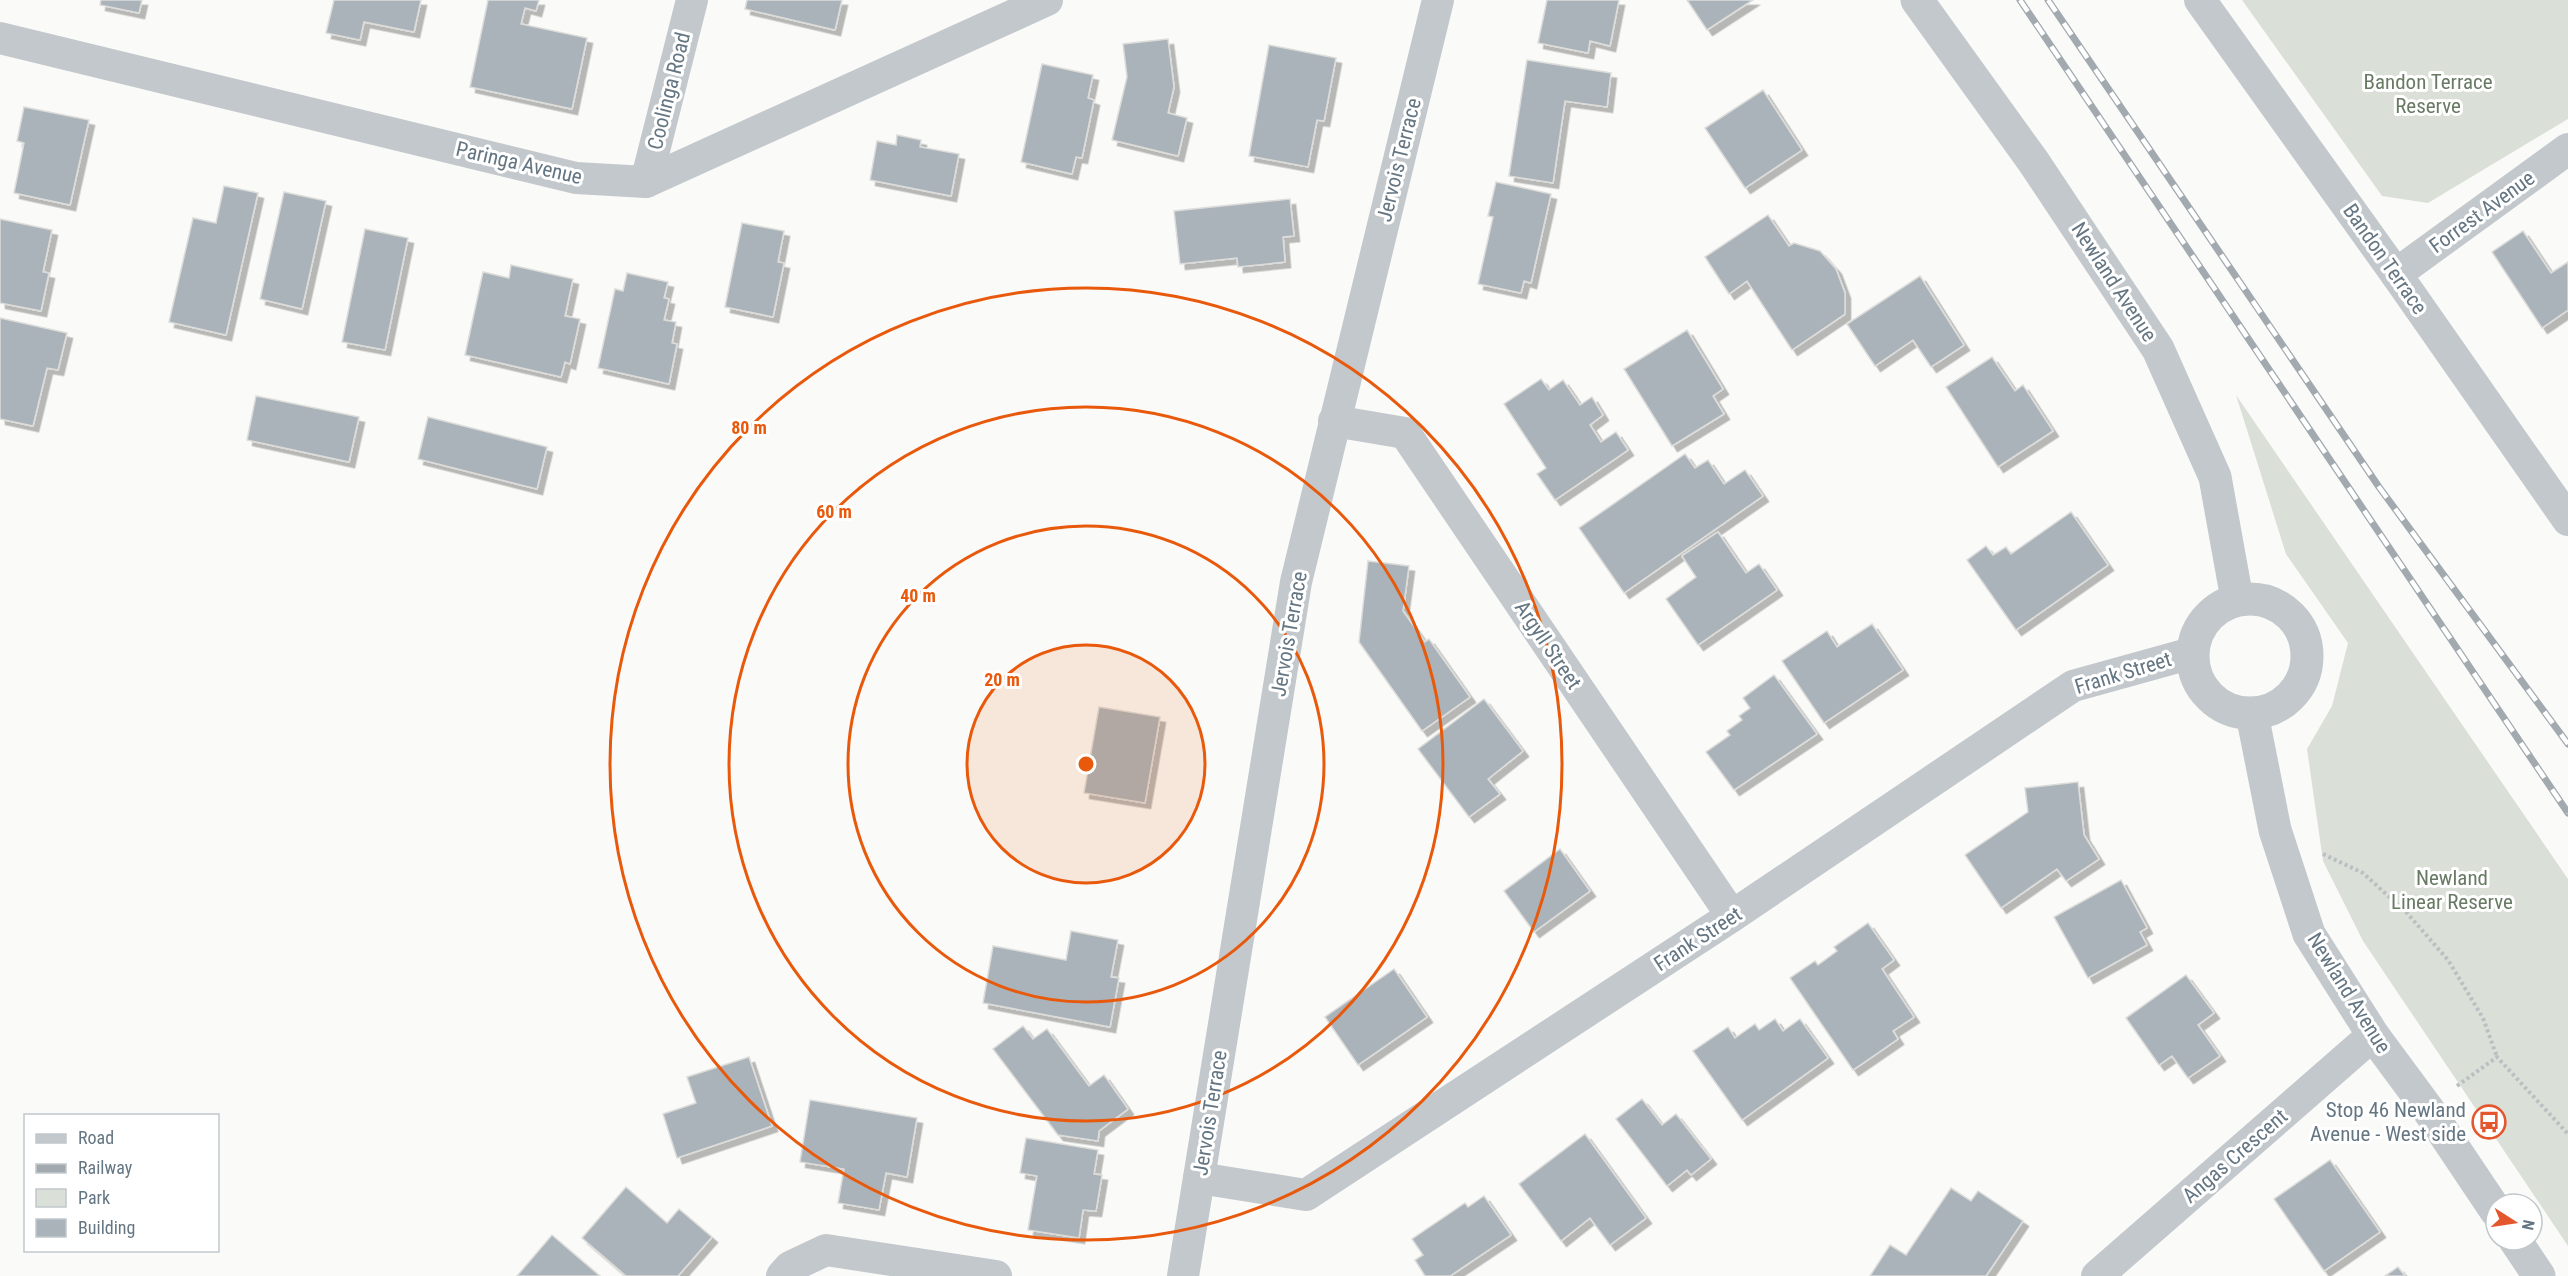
<svg xmlns="http://www.w3.org/2000/svg" width="2568" height="1276" font-family="'Roboto Condensed',sans-serif">
<defs>
<filter id="shadow"><feDropShadow dx="5.5" dy="5.5" stdDeviation="0" flood-color="#0004"/></filter>
</defs>
<rect width="100%" height="100%" fill="#fafaf8"/>
<g fill="#dadfd7">
<path d="M 2242,0 L 2568,0 L 2568,119 L 2428,203 L 2382,196 Z"/>
<path d="M 2236,395 L 2568,879 L 2568,1246 L 2363,941 L 2323,861 L 2307,749 L 2332,706 L 2348,643 L 2286,554 Z"/>
</g>
<g fill="#aab3b9" stroke="#dcdcda" stroke-width="1.5" filter="url(#shadow)">
<path d="M 101,0 L 142,0 L 139,13 L 100,5 Z"/>
<path d="M 334,0 L 421,0 L 414,32 L 364,22 L 360,40 L 326,33 Z"/>
<path d="M 488,0 L 539,0 L 536,11 L 525,8 L 521,24 L 587,38 L 572,109 L 470,87 Z"/>
<path d="M 747,0 L 842,0 L 835,30 L 745,9 Z"/>
<path d="M 1547,0 L 1619,0 L 1610,46 L 1590,41 L 1588,53 L 1538,43 Z"/>
<path d="M 1687,0 L 1753,0 L 1707,30 Z"/>
<path d="M 1168,39 L 1174,87 L 1168,113 L 1187,118 L 1178,156 L 1112,140 L 1127,77 L 1123,44 Z"/>
<path d="M 1269,45 L 1336,58 L 1324,121 L 1317,120 L 1308,167 L 1249,156 Z"/>
<path d="M 1527,60 L 1611,73 L 1607,107 L 1565,101 L 1553,183 L 1509,176 Z"/>
<path d="M 1042,64 L 1093,75 L 1088,98 L 1094,100 L 1082,158 L 1076,157 L 1072,174 L 1021,162 Z"/>
<path d="M 1763,90 L 1802,150 L 1745,188 L 1705,128 Z"/>
<path d="M 24,107 L 89,120 L 70,205 L 14,193 L 24,143 L 17,141 Z"/>
<path d="M 897,135 L 921,140 L 920,147 L 959,154 L 951,196 L 870,180 L 877,141 L 896,145 Z"/>
<path d="M 1496,182 L 1551,194 L 1531,283 L 1524,281 L 1521,293 L 1478,284 L 1493,217 L 1488,216 Z"/>
<path d="M 224,186 L 258,193 L 226,335 L 169,322 L 193,218 L 216,223 Z"/>
<path d="M 284,192 L 326,201 L 302,309 L 260,299 Z"/>
<path d="M 1290,199 L 1294,236 L 1283,237 L 1285,262 L 1238,267 L 1237,258 L 1180,264 L 1174,211 Z"/>
<path d="M 1768,215 L 1789,246 L 1794,243 L 1820,251 L 1836,269 L 1845,293 L 1845,314 L 1792,350 L 1747,281 L 1729,294 L 1705,257 Z"/>
<path d="M 0,219 L 52,230 L 43,272 L 49,273 L 41,311 L 0,303 Z"/>
<path d="M 742,223 L 784,231 L 778,262 L 784,263 L 773,317 L 725,307 Z"/>
<path d="M 365,229 L 408,238 L 385,350 L 342,342 Z"/>
<path d="M 2523,231 L 2551,273 L 2568,262 L 2568,310 L 2542,328 L 2492,252 Z"/>
<path d="M 511,265 L 573,279 L 565,316 L 580,319 L 570,364 L 565,362 L 561,377 L 465,355 L 483,272 L 509,278 Z"/>
<path d="M 627,273 L 668,282 L 664,298 L 669,299 L 664,320 L 676,322 L 672,343 L 677,344 L 669,384 L 598,368 L 615,289 L 623,291 Z"/>
<path d="M 1920,276 L 1964,345 L 1931,367 L 1913,340 L 1875,366 L 1847,324 Z"/>
<path d="M 0,318 L 67,333 L 58,370 L 47,368 L 33,426 L 0,419 Z"/>
<path d="M 1687,330 L 1723,389 L 1713,396 L 1724,414 L 1672,446 L 1624,369 Z"/>
<path d="M 1992,357 L 2015,391 L 2023,385 L 2053,431 L 1998,467 L 1946,387 Z"/>
<path d="M 1541,379 L 1549,390 L 1563,380 L 1580,405 L 1592,397 L 1603,415 L 1590,425 L 1601,442 L 1616,432 L 1628,450 L 1555,500 L 1537,474 L 1546,468 L 1504,404 Z"/>
<path d="M 256,396 L 359,417 L 349,462 L 247,440 Z"/>
<path d="M 428,417 L 547,447 L 537,489 L 418,459 Z"/>
<path d="M 1685,454 L 1695,468 L 1708,460 L 1724,484 L 1745,470 L 1763,496 L 1624,593 L 1579,528 Z"/>
<path d="M 2071,512 L 2108,565 L 2016,630 L 1967,560 L 1986,546 L 1993,555 L 2006,547 L 2011,554 Z"/>
<path d="M 1718,532 L 1746,573 L 1759,564 L 1777,590 L 1698,645 L 1666,599 L 1696,577 L 1682,556 Z"/>
<path d="M 1368,561 L 1409,566 L 1403,611 L 1425,642 L 1429,639 L 1470,697 L 1422,731 L 1359,642 Z"/>
<path d="M 1872,624 L 1903,670 L 1824,723 L 1782,661 L 1827,631 L 1837,647 Z"/>
<path d="M 1774,675 L 1817,734 L 1734,790 L 1706,752 L 1730,735 L 1727,731 L 1742,720 L 1739,716 L 1750,708 L 1743,698 Z"/>
<path d="M 1484,699 L 1523,751 L 1488,779 L 1500,794 L 1469,817 L 1418,749 Z"/>
<path d="M 1099,707 L 1160,717 L 1145,803 L 1084,793 Z"/>
<path d="M 2078,782 L 2084,835 L 2099,859 L 2066,881 L 2057,869 L 2001,908 L 1965,855 L 2028,812 L 2025,788 Z"/>
<path d="M 1560,849 L 1590,891 L 1534,932 L 1504,891 Z"/>
<path d="M 2121,880 L 2147,928 L 2140,932 L 2147,945 L 2088,978 L 2054,917 Z"/>
<path d="M 1868,923 L 1894,960 L 1882,969 L 1914,1017 L 1893,1031 L 1898,1039 L 1853,1070 L 1790,978 L 1815,961 L 1818,965 L 1837,951 L 1834,947 Z"/>
<path d="M 1071,931 L 1118,940 L 1111,977 L 1119,978 L 1110,1027 L 983,1003 L 993,946 L 1066,960 Z"/>
<path d="M 1394,969 L 1427,1017 L 1358,1065 L 1325,1017 Z"/>
<path d="M 2186,975 L 2214,1013 L 2198,1025 L 2220,1056 L 2188,1078 L 2172,1056 L 2159,1065 L 2126,1018 Z"/>
<path d="M 1775,1019 L 1783,1031 L 1800,1019 L 1828,1058 L 1742,1120 L 1693,1051 L 1728,1027 L 1735,1038 L 1755,1024 L 1759,1030 Z"/>
<path d="M 1023,1026 L 1033,1039 L 1047,1029 L 1089,1086 L 1104,1075 L 1128,1109 L 1099,1131 L 1098,1141 L 1058,1135 L 993,1049 Z"/>
<path d="M 749,1057 L 772,1126 L 677,1158 L 663,1114 L 696,1103 L 687,1077 Z"/>
<path d="M 1642,1099 L 1662,1125 L 1676,1114 L 1711,1159 L 1691,1175 L 1687,1170 L 1667,1186 L 1616,1119 Z"/>
<path d="M 810,1100 L 917,1118 L 907,1177 L 886,1173 L 879,1210 L 838,1203 L 844,1169 L 800,1162 Z"/>
<path d="M 1585,1134 L 1646,1218 L 1610,1245 L 1590,1218 L 1561,1241 L 1519,1184 Z"/>
<path d="M 1026,1138 L 1098,1150 L 1094,1174 L 1102,1175 L 1096,1211 L 1083,1210 L 1079,1238 L 1028,1230 L 1037,1176 L 1020,1173 Z"/>
<path d="M 2330,1160 L 2380,1232 L 2324,1271 L 2274,1199 Z"/>
<path d="M 626,1187 L 667,1223 L 679,1209 L 712,1237 L 678,1276 L 626,1276 L 582,1238 Z"/>
<path d="M 1951,1188 L 1971,1201 L 1978,1191 L 2023,1221 L 1986,1276 L 1870,1276 L 1890,1245 L 1906,1255 Z"/>
<path d="M 1484,1196 L 1511,1235 L 1450,1276 L 1425,1276 L 1415,1260 L 1423,1255 L 1412,1239 L 1465,1203 L 1468,1207 Z"/>
<path d="M 552,1235 L 600,1276 L 517,1276 Z"/>
<path d="M 2398,1267 L 2405,1276 L 2385,1276 Z"/>
</g>
<g fill="none" stroke-linecap="round" stroke-linejoin="round">
<g stroke="#bbbfc2" stroke-width="4" stroke-dasharray="3 3" stroke-linecap="butt">
<path d="M 2323,854 L 2363,873 L 2407,913 L 2448,960 L 2483,1018 L 2497,1057"/>
<path d="M 2457,1086 L 2497,1057 L 2568,1134"/>
</g>
<g stroke="#c3c8cc" stroke-width="32">
<path d="M 2200,0 L 2396,274 L 2568,520"/>
<path d="M 0,38 L 576,178 L 646,182 L 1047,0"/>
<path d="M 646,182 L 692,0"/>
<path d="M 2396,274 L 2568,149"/>
<path d="M 1334,421 L 1405,433 L 1732,916"/>
<path d="M 1199,1178 L 1306,1195 L 1732,916 L 2073,686 L 2192,653"/>
<path d="M 782,1276 L 790,1267 L 826,1250 L 996,1276"/>
<path d="M 1183,1276 L 1296,582 L 1438,0"/>
<path d="M 2097,1276 L 2373,1035"/>
</g>
<g stroke="#c3c8cc" stroke-width="33">
<path d="M 1917,0 L 2033,161 L 2158,349 L 2215,477 L 2237,599"/>
<circle cx="2250" cy="656" r="57"/>
<path d="M 2252,714 L 2275,830 L 2309,934 L 2373,1035 L 2427,1108 L 2496,1211"/>
<path d="M 2515,1240 L 2539,1276"/>
</g>
<g stroke="#a2aab0" stroke-width="7">
<g id="rail">
<path d="M 2020,0 L 2568,813"/>
<path d="M 2048,0 L 2379,487 L 2568,744"/>
</g>
</g>
<use href="#rail" stroke="#fff" stroke-width="4.5" stroke-dasharray="14" stroke-linecap="butt"/>
</g>
<circle cx="1086" cy="764" r="119" fill="#e8590c" fill-opacity=".12"/>
<g fill="none" stroke="#e8590c" stroke-width="3">
<circle cx="1086" cy="764" r="119"/>
<circle cx="1086" cy="764" r="238"/>
<circle cx="1086" cy="764" r="357"/>
<circle cx="1086" cy="764" r="476"/>
</g>
<defs>
<g id="bus-ring" transform="scale(1.725)"><circle r="9.5" fill="#fff" stroke="#e4572e" stroke-width="1.5"/><path d="M-5-6H5V4H4V6H2V4H-2V6H-4V4H-5ZM-3.5-4V0h7V-4ZM-3.5 1.2v1.5H-2V1.2ZM2 1.2v1.5H3.5V1.2Z" fill="#e4572e"/></g>
</defs>
<g fill-rule="evenodd">
<use href="#bus-ring" x="2489" y="1122"/>
</g>
<g text-anchor="middle" stroke-width="6" stroke-linejoin="round" paint-order="stroke">
<g font-size="21" fill="#687a64" stroke="#fff">
<text x="2428" y="89">Bandon Terrace<tspan x="2428" dy="24">Reserve</tspan></text>
<text x="2452" y="885">Newland<tspan x="2452" dy="24">Linear Reserve</tspan></text>
</g>
<g font-size="21" fill="#657683" stroke="#fff">
<text transform="translate(669 91) rotate(-76)" y="7">Coolinga Road</text>
<text transform="translate(1399 160) rotate(-76)" y="7">Jervois Terrace</text>
<text transform="translate(519 163) rotate(13)" y="7">Paringa Avenue</text>
<text transform="translate(2482 212) rotate(-36)" y="7">Forrest Avenue</text>
<text transform="translate(2385 259) rotate(55)" y="7">Bandon Terrace</text>
<text transform="translate(2114 282) rotate(57)" y="7">Newland Avenue</text>
<text transform="translate(1289 634) rotate(-80)" y="7">Jervois Terrace</text>
<text transform="translate(1548 645) rotate(56)" y="7">Argyll Street</text>
<text transform="translate(2123 673) rotate(-17)" y="7">Frank Street</text>
<text transform="translate(1698 939) rotate(-33)" y="7">Frank Street</text>
<text transform="translate(2349 993) rotate(58)" y="7">Newland Avenue</text>
<text transform="translate(1210 1113) rotate(-81)" y="7">Jervois Terrace</text>
<text transform="translate(2235 1156) rotate(-41)" y="7">Angas Crescent</text>
</g>
<g font-size="21" fill="#657683" stroke="#fff" text-anchor="end">
<text x="2466" y="1117">Stop 46 Newland<tspan x="2466" dy="24">Avenue - West side</tspan></text>
</g>
</g>
<circle cx="1086" cy="764" r="9" fill="#e8590c" stroke="#fff" stroke-width="3"/>
<g font-size="18" text-anchor="middle" font-weight="bold" fill="#e8590c" stroke="#fff" stroke-width="6" stroke-linejoin="round" paint-order="stroke">
<text x="749" y="434">80 m</text>
<text x="834" y="518">60 m</text>
<text x="918" y="602">40 m</text>
<text x="1002" y="686">20 m</text>
</g>
<rect x="24" y="1114" width="195" height="138" fill="#ffffff" stroke="#c1c8cd" stroke-width="1.5"/>
<rect x="36" y="1134" width="30" height="9" fill="#c3c8cc" stroke="#c1c8cd" stroke-width="1.5"/>
<text x="78" y="1144" font-size="18" fill="#657683">Road</text>
<rect x="36" y="1164" width="30" height="9" fill="#a2aab0" stroke="#c1c8cd" stroke-width="1.5"/>
<text x="78" y="1174" font-size="18" fill="#657683">Railway</text>
<rect x="36" y="1189" width="30" height="18" fill="#dadfd7" stroke="#c1c8cd" stroke-width="1.5"/>
<text x="78" y="1204" font-size="18" fill="#657683">Park</text>
<rect x="36" y="1219" width="30" height="18" fill="#aab3b9" stroke="#c1c8cd" stroke-width="1.5"/>
<text x="78" y="1234" font-size="18" fill="#657683">Building</text>
<g transform="translate(2514 1222) rotate(102)"><circle r="28" fill="#ffffff" stroke="#c1c8cd" stroke-width="1.5"/>
<path d="M0-4.5L10 22L0 15L-10 22Z" fill="#e4572e"/>
<text y="-9" font-size="16" font-weight="bold" text-anchor="middle" fill="#657683">N</text>
</g>
</svg>
